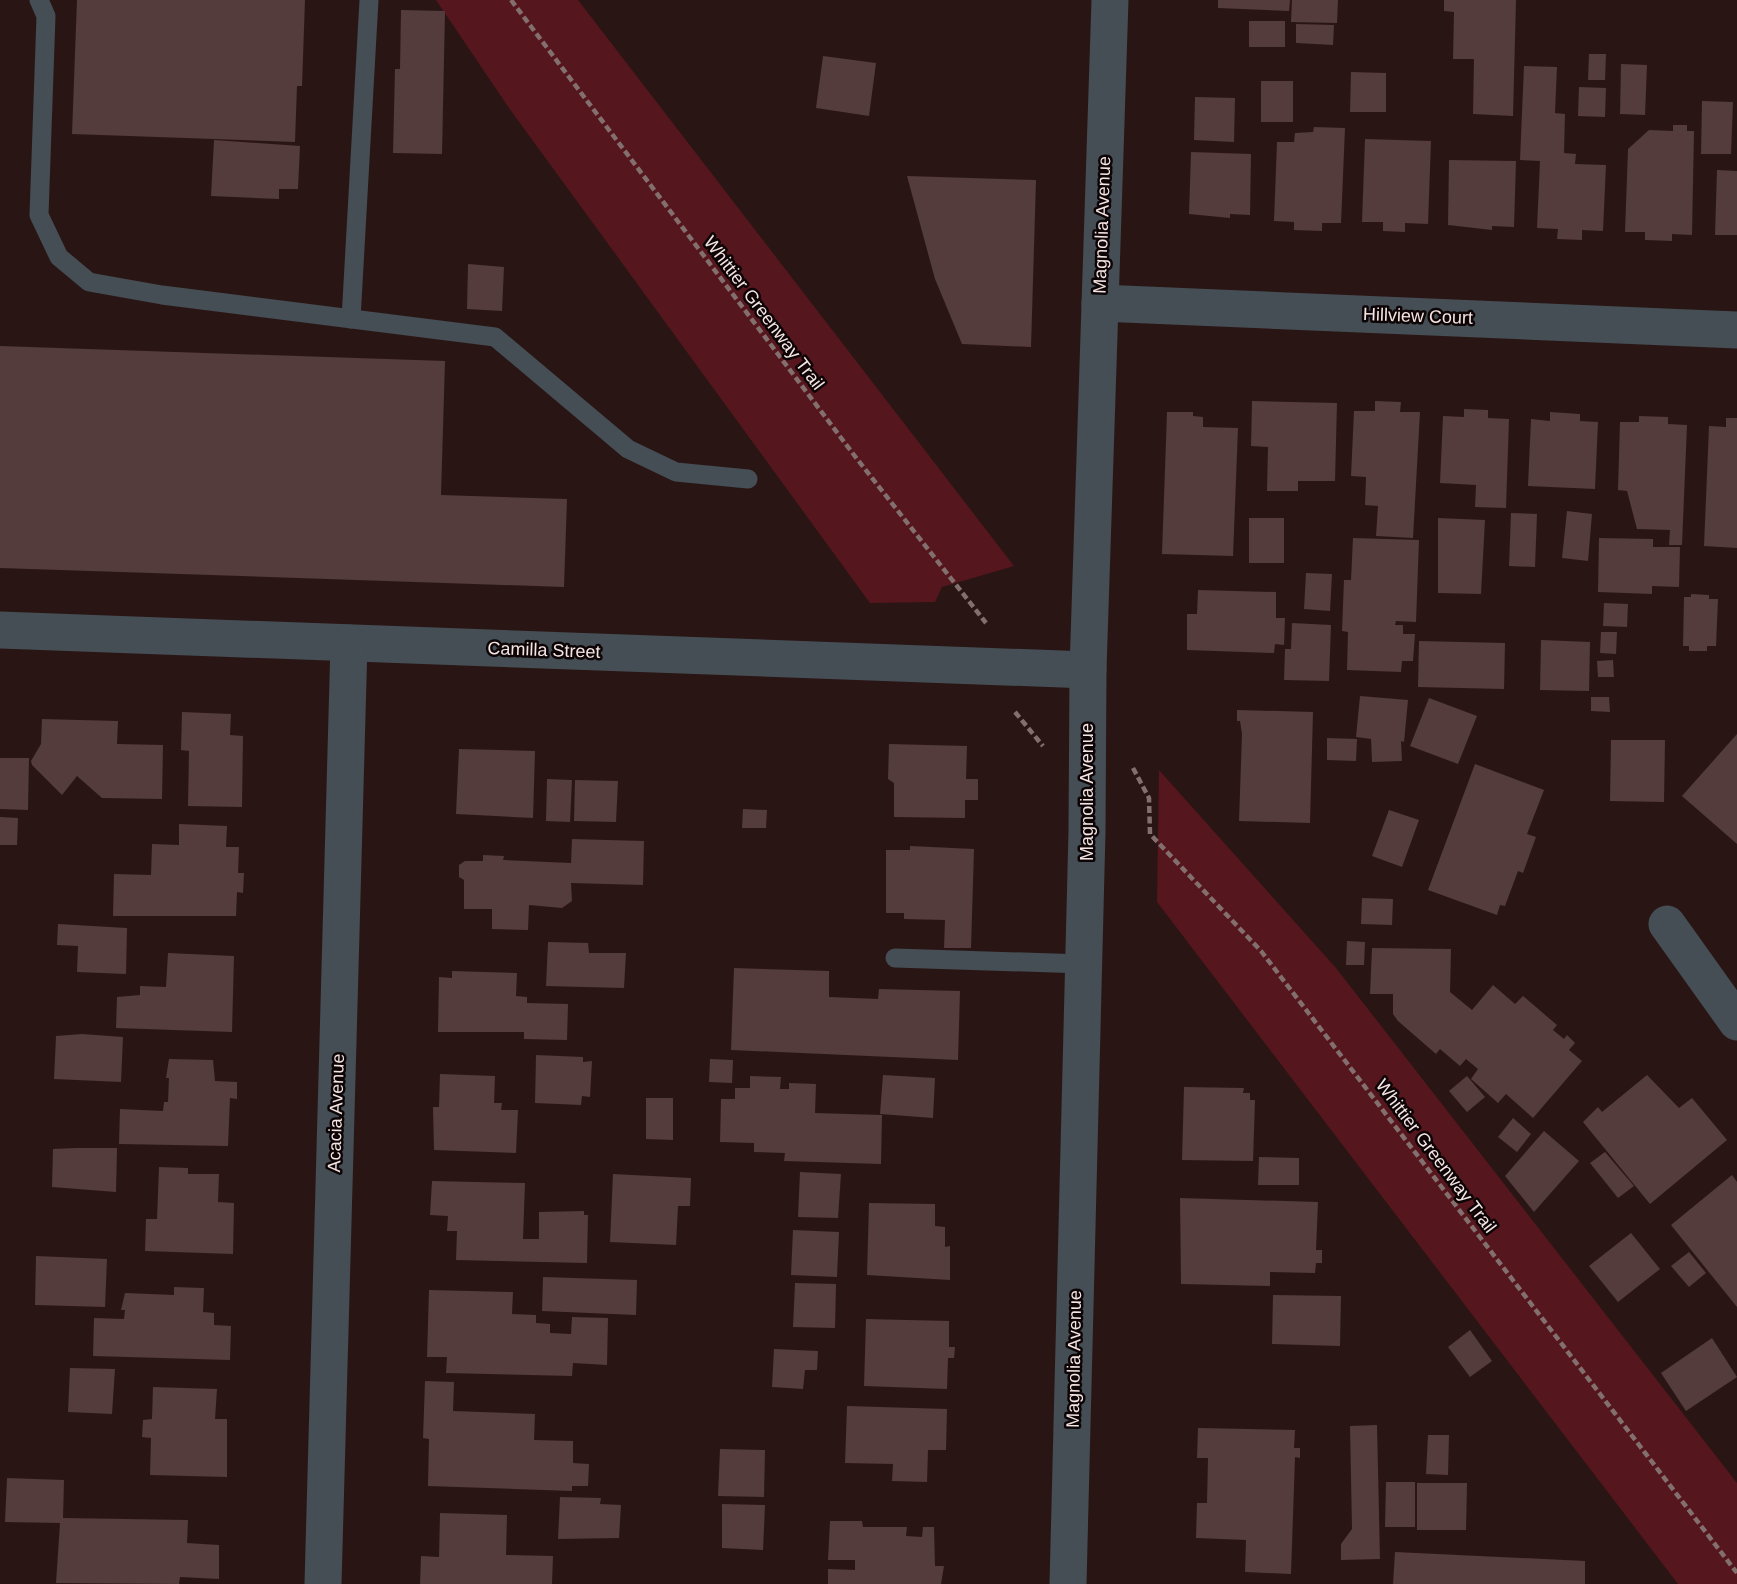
<svg xmlns="http://www.w3.org/2000/svg" width="1737" height="1584" font-family="Arial,sans-serif">
<rect width="100%" height="100%" fill="#2a1515"/>
<g fill="#56161d">
<path d="M 436,0 L 578,0 L 1014,566 L 942,587 L 935,602 L 870,603 L 509,108 Z"/>
<path d="M 1159,770 L 1336,968 L 1737,1483 L 1737,1584 L 1678,1584 L 1157,902 Z"/>
</g>
<g fill="#543b3c">
<path d="M 77,0 L 305,0 L 302,86 L 297,86 L 295,142 L 72,134 Z"/>
<path d="M 1218,0 L 1290,0 L 1289,11 L 1218,8 Z"/>
<path d="M 1292,0 L 1338,0 L 1337,23 L 1291,22 Z"/>
<path d="M 1444,0 L 1516,0 L 1513,116 L 1473,114 L 1474,59 L 1453,59 L 1454,12 L 1444,11 Z"/>
<path d="M 401,10 L 445,11 L 442,154 L 393,153 L 395,69 L 400,69 Z"/>
<rect x="1249" y="21" width="36" height="26"/>
<path d="M 1296,24 L 1334,25 L 1333,45 L 1296,43 Z"/>
<path d="M 1589,54 L 1606,54 L 1605,80 L 1588,80 Z"/>
<path d="M 823,56 L 876,63 L 869,116 L 816,108 Z"/>
<path d="M 1621,64 L 1647,65 L 1645,115 L 1620,114 Z"/>
<path d="M 1524,66 L 1557,67 L 1555,113 L 1565,114 L 1564,153 L 1576,154 L 1575,164 L 1606,165 L 1603,231 L 1582,230 L 1582,240 L 1557,239 L 1558,229 L 1537,228 L 1540,161 L 1520,160 Z"/>
<path d="M 1351,72 L 1386,73 L 1386,112 L 1350,112 Z"/>
<rect x="1261" y="81" width="32" height="41"/>
<path d="M 1579,87 L 1606,88 L 1605,117 L 1578,116 Z"/>
<path d="M 1195,97 L 1235,98 L 1234,142 L 1194,140 Z"/>
<path d="M 1702,101 L 1733,102 L 1731,154 L 1701,154 Z"/>
<path d="M 1673,125 L 1687,125 L 1687,131 L 1694,131 L 1692,235 L 1672,234 L 1672,241 L 1645,240 L 1645,232 L 1625,232 L 1628,149 L 1649,130 L 1673,131 Z"/>
<path d="M 1314,127 L 1345,128 L 1341,223 L 1322,223 L 1322,231 L 1294,230 L 1294,222 L 1274,221 L 1277,142 L 1294,142 L 1295,133 L 1313,132 Z"/>
<path d="M 1365,139 L 1431,141 L 1428,224 L 1405,223 L 1405,232 L 1383,231 L 1383,222 L 1362,222 Z"/>
<path d="M 214,140 L 300,146 L 298,189 L 279,189 L 279,199 L 211,196 Z"/>
<path d="M 1191,152 L 1251,154 L 1250,215 L 1230,214 L 1230,218 L 1189,214 Z"/>
<path d="M 1449,160 L 1516,161 L 1514,227 L 1492,226 L 1492,230 L 1448,225 Z"/>
<path d="M 1717,170 L 1737,171 L 1737,235 L 1715,235 Z"/>
<path d="M 907,176 L 1036,180 L 1031,347 L 962,344 L 935,279 Z"/>
<path d="M 468,264 L 504,267 L 502,311 L 467,309 Z"/>
<path d="M 0,346 L 445,361 L 441,495 L 567,499 L 564,587 L 0,568 Z"/>
<path d="M 1252,401 L 1337,403 L 1335,481 L 1298,481 L 1298,491 L 1267,491 L 1268,447 L 1251,446 Z"/>
<path d="M 1375,401 L 1401,402 L 1400,412 L 1420,412 L 1413,538 L 1376,536 L 1378,506 L 1365,505 L 1366,477 L 1351,476 L 1354,411 L 1375,411 Z"/>
<path d="M 1464,409 L 1488,410 L 1488,418 L 1509,419 L 1506,508 L 1475,507 L 1476,485 L 1440,483 L 1443,416 L 1464,417 Z"/>
<path d="M 1167,412 L 1193,412 L 1193,416 L 1203,417 L 1203,427 L 1238,428 L 1233,556 L 1162,554 Z"/>
<path d="M 1550,412 L 1580,414 L 1580,421 L 1598,422 L 1595,489 L 1528,486 L 1531,419 L 1550,421 Z"/>
<path d="M 1639,416 L 1668,417 L 1668,424 L 1687,425 L 1682,545 L 1669,545 L 1670,530 L 1637,529 L 1627,491 L 1618,490 L 1620,422 L 1639,422 Z"/>
<path d="M 1726,418 L 1737,418 L 1737,548 L 1704,546 L 1709,426 L 1726,427 Z"/>
<path d="M 1567,511 L 1592,514 L 1588,561 L 1562,558 Z"/>
<path d="M 1511,513 L 1537,514 L 1535,567 L 1509,566 Z"/>
<rect x="1249" y="518" width="35" height="45"/>
<path d="M 1438,518 L 1485,520 L 1481,594 L 1438,593 Z"/>
<path d="M 1353,538 L 1419,540 L 1416,622 L 1396,621 L 1395,625 L 1403,625 L 1403,634 L 1415,634 L 1413,661 L 1402,661 L 1401,672 L 1347,670 L 1348,632 L 1342,631 L 1344,580 L 1351,580 Z"/>
<path d="M 1599,538 L 1653,539 L 1653,547 L 1680,547 L 1679,587 L 1652,586 L 1652,594 L 1598,592 Z"/>
<path d="M 1306,573 L 1332,574 L 1330,611 L 1304,609 Z"/>
<path d="M 1198,590 L 1276,592 L 1276,618 L 1285,618 L 1284,645 L 1275,644 L 1274,653 L 1187,650 L 1187,614 L 1197,614 Z"/>
<path d="M 1691,594 L 1709,595 L 1709,599 L 1718,599 L 1716,646 L 1707,646 L 1707,651 L 1689,651 L 1689,646 L 1683,646 L 1684,597 L 1691,597 Z"/>
<path d="M 1604,603 L 1628,604 L 1627,627 L 1603,626 Z"/>
<path d="M 1292,623 L 1331,625 L 1329,681 L 1284,680 L 1285,649 L 1291,649 Z"/>
<path d="M 1601,632 L 1617,632 L 1616,654 L 1600,653 Z"/>
<path d="M 1541,640 L 1590,642 L 1589,691 L 1540,690 Z"/>
<path d="M 1419,641 L 1505,643 L 1504,689 L 1418,687 Z"/>
<path d="M 1613,660 L 1614,677 L 1598,677 L 1597,661 Z"/>
<path d="M 1360,696 L 1408,700 L 1404,742 L 1401,741 L 1402,761 L 1372,762 L 1371,739 L 1356,737 Z"/>
<path d="M 1591,697 L 1609,697 L 1610,712 L 1591,711 Z"/>
<path d="M 1429,698 L 1477,716 L 1458,764 L 1410,746 Z"/>
<path d="M 1237,710 L 1313,712 L 1310,823 L 1239,821 L 1242,734 L 1240,721 L 1237,721 Z"/>
<path d="M 182,712 L 231,714 L 230,735 L 243,736 L 242,807 L 188,806 L 189,751 L 181,750 Z"/>
<path d="M 42,719 L 118,721 L 117,744 L 163,745 L 162,799 L 102,798 L 77,776 L 62,795 L 32,765 L 31,761 L 41,744 Z"/>
<path d="M 1737,734 L 1737,844 L 1682,796 Z"/>
<path d="M 1327,738 L 1357,739 L 1356,761 L 1327,760 Z"/>
<path d="M 1611,740 L 1665,740 L 1664,802 L 1610,801 Z"/>
<path d="M 889,744 L 967,746 L 966,779 L 978,779 L 978,800 L 965,800 L 965,818 L 894,817 L 894,783 L 888,779 Z"/>
<path d="M 459,749 L 535,751 L 533,818 L 456,814 Z"/>
<path d="M 0,758 L 29,758 L 28,810 L 0,809 Z"/>
<path d="M 1475,764 L 1544,790 L 1527,834 L 1536,837 L 1523,873 L 1518,871 L 1505,906 L 1500,905 L 1497,915 L 1428,890 Z"/>
<path d="M 547,779 L 572,780 L 570,822 L 546,821 Z"/>
<path d="M 575,780 L 618,781 L 616,822 L 574,821 Z"/>
<path d="M 743,809 L 767,810 L 766,828 L 742,828 Z"/>
<path d="M 1389,810 L 1419,820 L 1402,867 L 1372,856 Z"/>
<path d="M 0,817 L 18,818 L 17,845 L 0,845 Z"/>
<path d="M 179,824 L 227,826 L 226,847 L 239,847 L 238,873 L 244,873 L 243,893 L 237,892 L 236,916 L 113,916 L 114,874 L 151,875 L 152,844 L 179,845 Z"/>
<path d="M 572,839 L 644,841 L 643,885 L 571,883 L 572,901 L 562,908 L 529,905 L 528,930 L 492,929 L 492,909 L 464,909 L 464,880 L 459,877 L 459,865 L 465,861 L 483,861 L 483,855 L 504,856 L 503,860 L 571,863 Z"/>
<path d="M 910,846 L 974,849 L 971,948 L 944,948 L 945,920 L 904,919 L 904,913 L 886,913 L 886,850 L 910,850 Z"/>
<path d="M 1362,898 L 1393,899 L 1392,925 L 1361,924 Z"/>
<path d="M 58,924 L 127,928 L 126,974 L 77,972 L 78,946 L 57,945 Z"/>
<path d="M 1347,941 L 1365,942 L 1364,965 L 1346,965 Z"/>
<path d="M 548,942 L 588,943 L 589,953 L 626,953 L 624,988 L 546,986 Z"/>
<path d="M 1372,948 L 1451,949 L 1450,992 L 1472,1010 L 1493,985 L 1515,1004 L 1523,996 L 1557,1025 L 1553,1030 L 1564,1039 L 1567,1035 L 1575,1043 L 1569,1050 L 1582,1061 L 1533,1118 L 1506,1094 L 1498,1103 L 1471,1079 L 1478,1069 L 1466,1059 L 1460,1066 L 1440,1049 L 1436,1054 L 1398,1021 L 1393,1014 L 1393,994 L 1370,994 Z"/>
<path d="M 168,953 L 234,956 L 232,1032 L 116,1028 L 117,997 L 140,995 L 140,986 L 166,987 Z"/>
<path d="M 734,968 L 829,971 L 829,997 L 878,999 L 879,989 L 960,991 L 958,1060 L 731,1050 Z"/>
<path d="M 452,971 L 517,973 L 516,996 L 527,997 L 527,1003 L 568,1004 L 567,1040 L 524,1039 L 524,1032 L 438,1032 L 439,977 L 452,978 Z"/>
<path d="M 82,1034 L 123,1037 L 121,1082 L 54,1079 L 56,1036 Z"/>
<path d="M 536,1055 L 583,1057 L 583,1062 L 592,1061 L 590,1097 L 582,1096 L 581,1105 L 535,1103 Z"/>
<path d="M 169,1059 L 213,1060 L 215,1081 L 237,1082 L 237,1099 L 230,1098 L 228,1146 L 119,1144 L 120,1109 L 163,1111 L 164,1102 L 168,1102 L 169,1078 L 166,1078 Z"/>
<path d="M 710,1059 L 733,1060 L 732,1083 L 709,1082 Z"/>
<path d="M 440,1074 L 495,1076 L 494,1103 L 502,1103 L 501,1110 L 518,1110 L 516,1153 L 434,1150 L 433,1107 L 439,1107 Z"/>
<path d="M 883,1075 L 935,1078 L 933,1118 L 880,1114 Z"/>
<path d="M 1647,1075 L 1679,1108 L 1692,1098 L 1727,1140 L 1650,1204 L 1583,1122 L 1598,1107 L 1602,1112 Z"/>
<path d="M 750,1076 L 781,1077 L 780,1089 L 789,1089 L 789,1083 L 816,1084 L 815,1113 L 882,1115 L 881,1164 L 784,1161 L 785,1153 L 754,1152 L 754,1143 L 720,1142 L 721,1099 L 735,1099 L 735,1088 L 750,1088 Z"/>
<path d="M 1467,1076 L 1485,1097 L 1467,1112 L 1449,1091 Z"/>
<path d="M 1184,1087 L 1244,1088 L 1243,1093 L 1250,1093 L 1250,1100 L 1255,1100 L 1253,1161 L 1182,1160 Z"/>
<path d="M 646,1098 L 673,1098 L 673,1140 L 646,1139 Z"/>
<path d="M 1513,1118 L 1531,1134 L 1517,1152 L 1498,1137 Z"/>
<path d="M 1544,1131 L 1579,1161 L 1534,1212 L 1505,1176 Z"/>
<path d="M 75,1148 L 117,1148 L 116,1192 L 52,1187 L 53,1149 Z"/>
<path d="M 1605,1152 L 1634,1186 L 1618,1198 L 1590,1163 Z"/>
<path d="M 1259,1157 L 1299,1158 L 1299,1185 L 1258,1185 Z"/>
<path d="M 159,1167 L 188,1168 L 188,1174 L 219,1174 L 218,1202 L 234,1203 L 233,1254 L 145,1251 L 146,1219 L 157,1219 Z"/>
<path d="M 800,1172 L 841,1174 L 838,1218 L 798,1217 Z"/>
<path d="M 613,1174 L 691,1178 L 690,1206 L 678,1206 L 676,1245 L 610,1242 Z"/>
<path d="M 1732,1175 L 1737,1182 L 1737,1307 L 1671,1225 Z"/>
<path d="M 432,1181 L 525,1183 L 523,1239 L 539,1239 L 539,1212 L 584,1211 L 584,1215 L 588,1215 L 587,1263 L 456,1260 L 457,1231 L 447,1231 L 448,1216 L 430,1215 Z"/>
<path d="M 1180,1198 L 1318,1202 L 1316,1250 L 1322,1250 L 1322,1263 L 1316,1263 L 1315,1273 L 1270,1272 L 1270,1286 L 1181,1284 Z"/>
<path d="M 869,1203 L 935,1204 L 935,1226 L 945,1227 L 945,1247 L 950,1246 L 950,1280 L 867,1275 Z"/>
<path d="M 793,1230 L 839,1232 L 837,1277 L 791,1275 Z"/>
<path d="M 1631,1233 L 1660,1269 L 1618,1302 L 1589,1266 Z"/>
<path d="M 1689,1252 L 1706,1273 L 1689,1287 L 1671,1266 Z"/>
<path d="M 36,1256 L 107,1259 L 105,1307 L 35,1305 Z"/>
<path d="M 543,1277 L 637,1280 L 636,1315 L 542,1311 Z"/>
<path d="M 795,1283 L 836,1284 L 835,1328 L 793,1327 Z"/>
<path d="M 174,1287 L 204,1288 L 203,1312 L 214,1313 L 214,1325 L 231,1326 L 230,1360 L 93,1356 L 94,1318 L 124,1319 L 125,1310 L 121,1310 L 125,1293 L 174,1295 Z"/>
<path d="M 429,1290 L 513,1292 L 512,1314 L 536,1315 L 536,1323 L 550,1324 L 550,1333 L 571,1334 L 572,1317 L 608,1318 L 607,1365 L 573,1363 L 572,1376 L 446,1373 L 447,1357 L 427,1357 Z"/>
<path d="M 1273,1295 L 1341,1296 L 1340,1346 L 1272,1344 Z"/>
<path d="M 866,1319 L 949,1321 L 949,1347 L 955,1347 L 954,1358 L 948,1358 L 947,1389 L 864,1386 Z"/>
<path d="M 1470,1330 L 1492,1361 L 1470,1377 L 1448,1347 Z"/>
<path d="M 1712,1338 L 1737,1377 L 1686,1411 L 1661,1373 Z"/>
<path d="M 774,1349 L 818,1351 L 817,1370 L 805,1370 L 803,1389 L 772,1387 Z"/>
<path d="M 70,1368 L 115,1369 L 112,1414 L 68,1412 Z"/>
<path d="M 425,1381 L 454,1382 L 453,1411 L 535,1414 L 534,1440 L 573,1441 L 573,1463 L 589,1464 L 588,1486 L 572,1486 L 572,1491 L 428,1486 L 429,1439 L 423,1438 Z"/>
<path d="M 153,1387 L 217,1389 L 215,1419 L 227,1419 L 227,1477 L 150,1475 L 151,1438 L 142,1437 L 143,1420 L 152,1419 Z"/>
<path d="M 847,1406 L 947,1409 L 946,1450 L 928,1450 L 927,1482 L 892,1481 L 893,1464 L 845,1463 Z"/>
<path d="M 1377,1425 L 1380,1559 L 1341,1560 L 1341,1544 L 1352,1529 L 1350,1426 Z"/>
<path d="M 1198,1428 L 1295,1430 L 1294,1448 L 1300,1448 L 1300,1458 L 1295,1457 L 1291,1574 L 1245,1572 L 1246,1540 L 1196,1538 L 1197,1503 L 1207,1503 L 1208,1458 L 1197,1458 Z"/>
<path d="M 1428,1435 L 1449,1435 L 1448,1475 L 1426,1474 Z"/>
<path d="M 720,1449 L 765,1450 L 764,1497 L 718,1496 Z"/>
<path d="M 7,1478 L 64,1480 L 63,1518 L 188,1520 L 187,1543 L 219,1545 L 219,1579 L 180,1577 L 179,1584 L 56,1583 L 60,1523 L 5,1522 Z"/>
<path d="M 1386,1482 L 1415,1482 L 1415,1527 L 1385,1527 Z"/>
<path d="M 1417,1483 L 1467,1483 L 1466,1530 L 1417,1530 Z"/>
<path d="M 560,1497 L 601,1498 L 600,1504 L 621,1505 L 619,1538 L 558,1539 Z"/>
<path d="M 722,1504 L 765,1505 L 763,1550 L 722,1548 Z"/>
<path d="M 440,1513 L 507,1515 L 506,1555 L 553,1556 L 552,1584 L 420,1584 L 421,1556 L 439,1557 Z"/>
<path d="M 830,1521 L 862,1521 L 863,1527 L 907,1527 L 906,1536 L 922,1537 L 923,1527 L 934,1527 L 935,1566 L 944,1566 L 941,1584 L 828,1584 L 828,1569 L 855,1570 L 855,1560 L 828,1560 Z"/>
<path d="M 1395,1552 L 1585,1561 L 1585,1584 L 1393,1584 Z"/>
</g>
<g fill="none" stroke-linecap="round" stroke-linejoin="round">
<g stroke="#826f6e" stroke-width="4.5" stroke-dasharray="7 3.5" stroke-linecap="butt">
<path d="M 511,0 L 854,455 L 986,623"/>
<path d="M 1015,712 L 1043,746"/>
<path d="M 1133,768 L 1149,798 L 1150,834 L 1261,951 L 1737,1573"/>
</g>
<g stroke="#444e54" stroke-width="19">
<path d="M 39,0 L 46,16 L 39,215 L 59,257 L 89,282 L 162,295 L 495,337 L 628,449 L 676,472 L 748,479"/>
<path d="M 351,319 L 369,0"/>
<path d="M 895,958 L 1084,964"/>
</g>
<g stroke="#444e54" stroke-width="37">
<path d="M 1100,303 L 1737,330"/>
<path d="M 0,630 L 1088,670"/>
<path d="M 1667,924 L 1737,1022"/>
<path d="M 323,1584 L 349,643"/>
<path d="M 1068,1584 L 1087,831 L 1088,670 L 1110,0"/>
</g>
</g>
<g text-anchor="middle" stroke-width="5" stroke-linejoin="round" paint-order="stroke">
<g font-size="18" fill="#f5e5e4" stroke="#0c0405">
<text transform="translate(1102 225) rotate(-88)" y="6">Magnolia Avenue</text>
<text transform="translate(764 313) rotate(53)" y="6">Whittier Greenway Trail</text>
<text transform="translate(1418 316) rotate(2)" y="6">Hillview Court</text>
<text transform="translate(544 650) rotate(2)" y="6">Camilla Street</text>
<text transform="translate(1087 792) rotate(-90)" y="6">Magnolia Avenue</text>
<text transform="translate(336 1113) rotate(-88)" y="6">Acacia Avenue</text>
<text transform="translate(1436 1156) rotate(53)" y="6">Whittier Greenway Trail</text>
<text transform="translate(1074 1359) rotate(-89)" y="6">Magnolia Avenue</text>
</g>
</g>
</svg>
